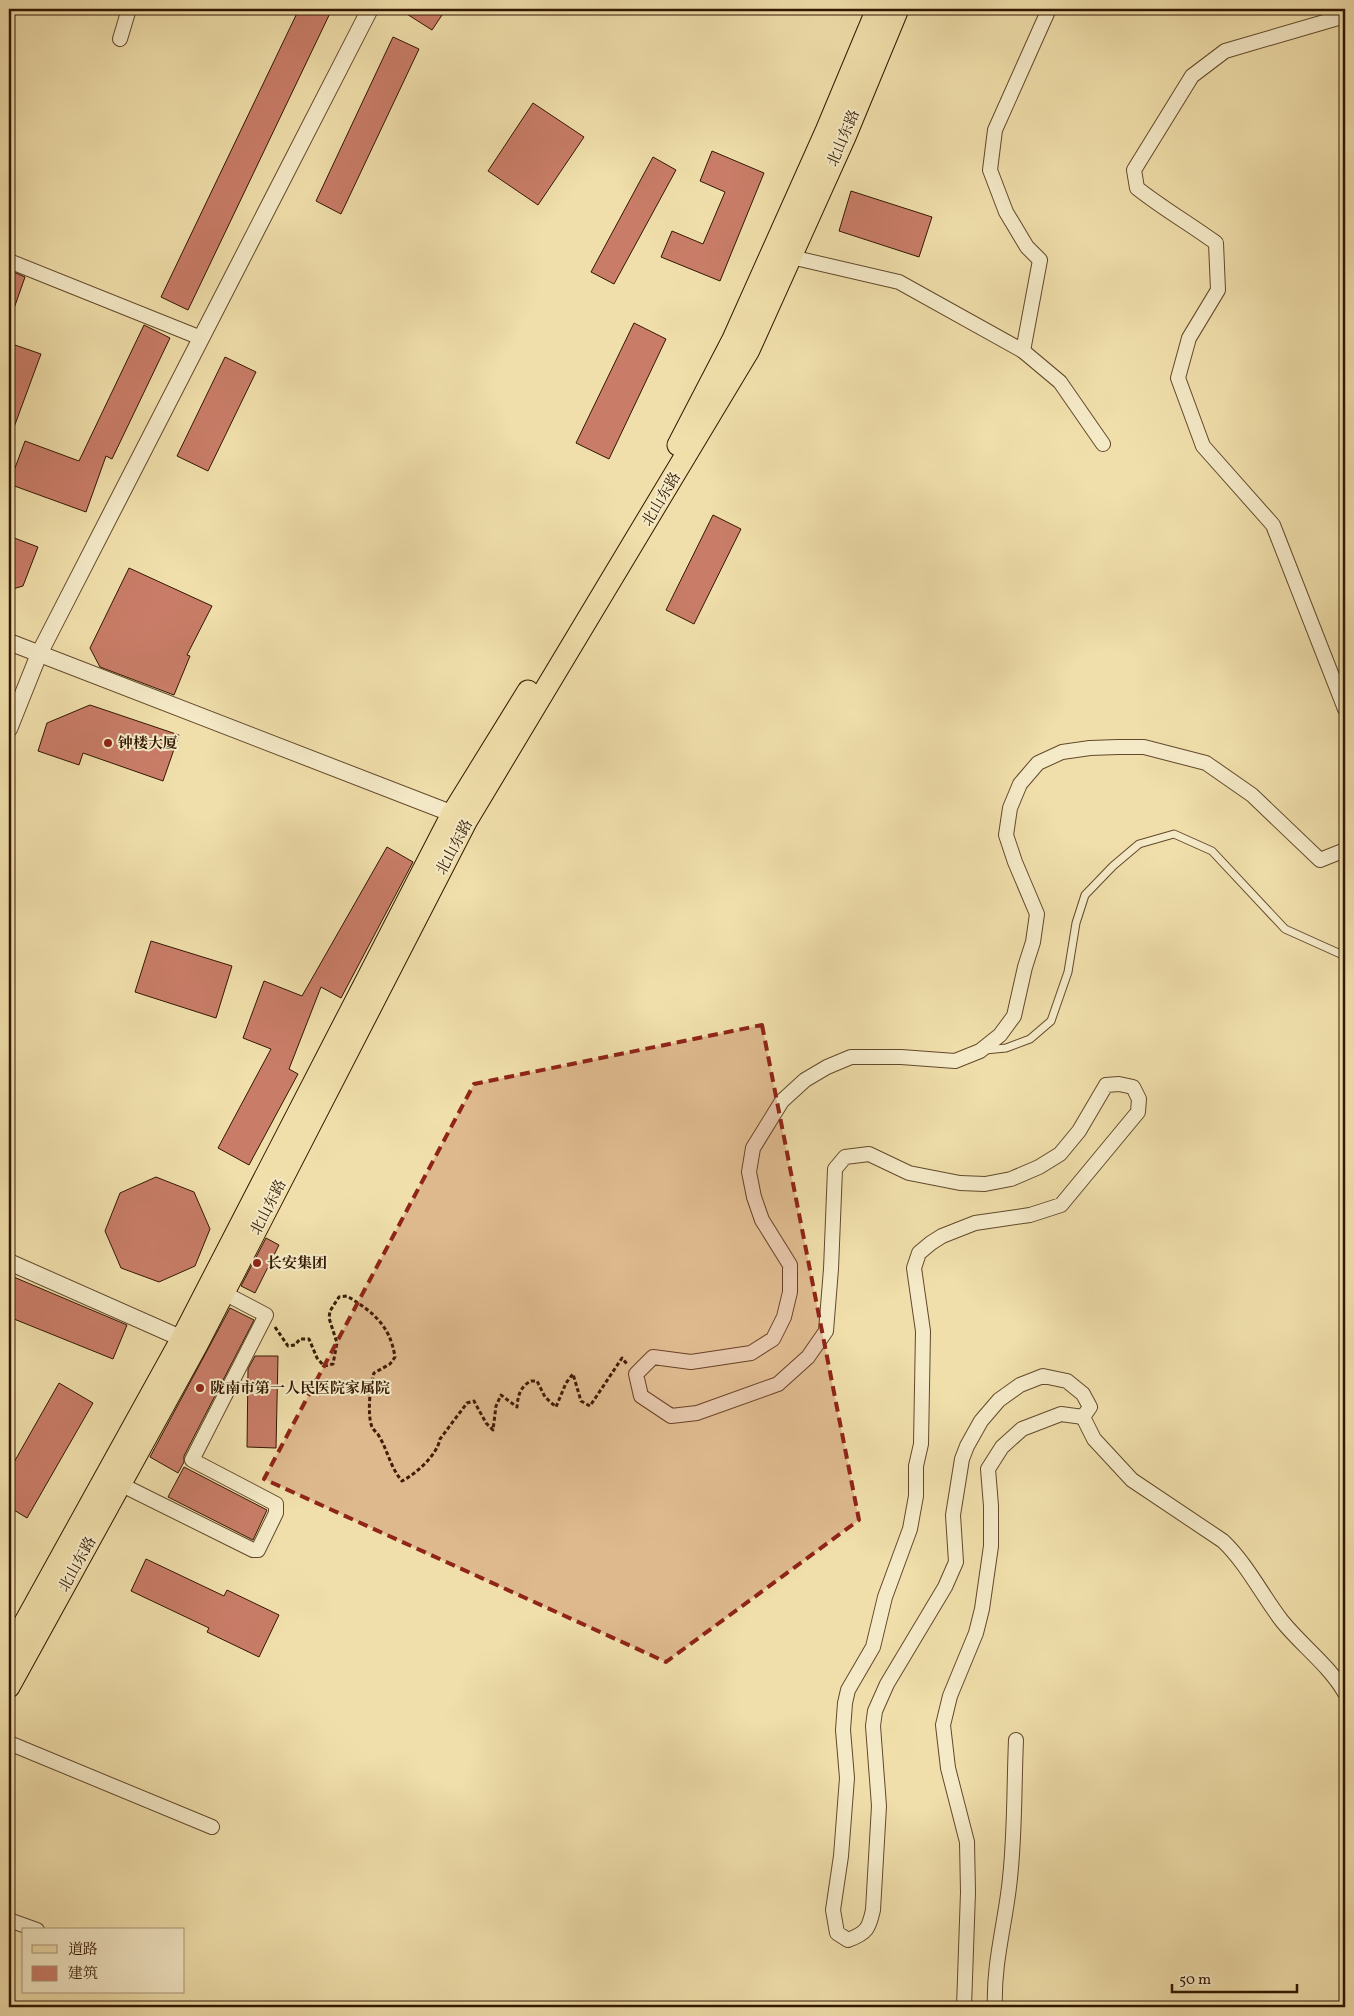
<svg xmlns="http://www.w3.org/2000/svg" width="1354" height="2016" font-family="Vollkorn,'Noto Serif SC',serif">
<rect width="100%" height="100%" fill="#f0dfab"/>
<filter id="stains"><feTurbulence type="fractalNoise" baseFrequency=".004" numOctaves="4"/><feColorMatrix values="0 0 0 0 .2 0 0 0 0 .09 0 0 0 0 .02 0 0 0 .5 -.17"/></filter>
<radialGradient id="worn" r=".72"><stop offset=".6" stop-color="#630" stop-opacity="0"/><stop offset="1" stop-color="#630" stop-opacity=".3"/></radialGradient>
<g fill="#c97d68" stroke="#321700">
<path d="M 299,9 L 332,9 L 188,310 L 161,297 Z"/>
<path d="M 399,9 L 446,9 L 432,30 Z"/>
<path d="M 393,37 L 419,49 L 341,214 L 316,201 Z"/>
<path d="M 533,103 L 584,137 L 538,205 L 488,171 Z"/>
<path d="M 712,151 L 764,173 L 720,281 L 661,257 L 672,231 L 703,244 L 725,192 L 700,181 Z"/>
<path d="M 653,157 L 676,170 L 614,284 L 591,272 Z"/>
<path d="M 851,191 L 932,217 L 919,257 L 839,231 Z"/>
<path d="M 9,270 L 25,277 L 11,317 L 9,317 Z"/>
<path d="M 634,323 L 666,339 L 609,459 L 576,443 Z"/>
<path d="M 144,325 L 170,338 L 112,459 L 106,456 L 86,512 L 9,484 L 25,441 L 79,461 Z"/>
<path d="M 9,343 L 41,354 L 10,438 L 9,438 Z"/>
<path d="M 225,357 L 256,372 L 208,471 L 177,456 Z"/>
<path d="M 713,515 L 741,529 L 694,624 L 666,610 Z"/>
<path d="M 9,536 L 38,547 L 23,586 L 9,590 Z"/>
<path d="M 129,568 L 212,606 L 187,655 L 190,656 L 174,695 L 100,667 L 90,648 Z"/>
<path d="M 90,705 L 179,735 L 163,781 L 83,753 L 79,765 L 38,751 L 47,723 Z"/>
<path d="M 387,847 L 413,862 L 341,998 L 321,987 L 289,1069 L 298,1074 L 249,1165 L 218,1148 L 271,1049 L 243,1038 L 264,981 L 302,996 Z"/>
<path d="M 151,941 L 232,966 L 216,1018 L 135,992 Z"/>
<path d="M 156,1177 L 194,1192 L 210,1229 L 195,1266 L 159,1282 L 121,1268 L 105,1231 L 120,1193 Z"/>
<path d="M 266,1238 L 279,1245 L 255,1293 L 241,1286 Z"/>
<path d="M 9,1275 L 127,1325 L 113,1359 L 9,1317 Z"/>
<path d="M 230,1308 L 254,1320 L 184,1456 L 184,1462 L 178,1473 L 150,1457 Z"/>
<path d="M 255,1356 L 278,1356 L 276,1448 L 247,1447 L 248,1369 Z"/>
<path d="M 59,1383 L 93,1403 L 27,1518 L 9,1507 L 9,1471 Z"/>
<path d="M 184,1467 L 267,1510 L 253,1540 L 168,1497 Z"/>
<path d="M 146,1559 L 224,1596 L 227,1590 L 279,1615 L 259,1657 L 207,1632 L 209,1628 L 131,1591 Z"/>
</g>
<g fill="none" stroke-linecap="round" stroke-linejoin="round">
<g stroke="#62492b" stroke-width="9">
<path id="service" d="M 985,1050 L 1006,1048 L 1030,1039 L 1051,1021 L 1068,972 L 1076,923 L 1085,895 L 1113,866 L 1139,844 L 1174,834 L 1212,851 L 1285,929 L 1345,956"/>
</g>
<g stroke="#62492b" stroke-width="16">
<g id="minor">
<path d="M 1345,16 L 1225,51 L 1192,76 L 1134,170 L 1137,188 C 1162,208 1190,224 1216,243 L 1218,290 L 1189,338 L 1178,378 L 1203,446 L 1273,525 L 1345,709"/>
<path d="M 120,39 L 129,9"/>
<path d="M 791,257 L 899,282 L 1023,351 L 1060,382 L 1103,444"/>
<path d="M 9,261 L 201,338"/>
<path d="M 1023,351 L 1040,260 L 1027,247 L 1006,212 L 990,170 L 995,130 L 1049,9"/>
<path d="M 1083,1417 L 1094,1439 L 1132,1480 L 1223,1541 C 1247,1564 1262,1595 1282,1621 C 1302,1646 1329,1665 1345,1693"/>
<path d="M 120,1484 L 253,1550 L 258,1550 L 276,1513 L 276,1504 L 192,1460 L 266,1315 L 224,1293"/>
<path d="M 9,1743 L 212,1827"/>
<path d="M 9,1920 L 37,1930"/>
<path d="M 964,2007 L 968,1892 L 967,1842 L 948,1768 L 943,1725 L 950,1696 L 976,1633 L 982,1609 L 991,1546 L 991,1506 L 988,1469 L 1002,1447 L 1022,1429 L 1061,1414 L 1083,1417 L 1090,1407 L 1083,1394 L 1067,1381 L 1043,1376 L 1020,1385 L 999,1400 L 981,1421 L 967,1446 L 962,1459 L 953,1515 L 956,1562 L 945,1587 L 887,1684 L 875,1711 L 873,1726 L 879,1806 L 873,1910 C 869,1928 867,1933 848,1940 L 837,1933 L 833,1910 L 841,1856 L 847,1778 L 843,1730 L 845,1703 L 848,1690 L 873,1647 L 885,1597 L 910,1529 L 916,1496 L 916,1466 L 921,1444 L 923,1331 L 914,1268 L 919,1253 L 931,1243 L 942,1236 L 975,1223 L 1030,1215 L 1061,1205 L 1138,1112 L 1139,1099 L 1133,1087 L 1119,1084 L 1106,1085 L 1079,1131 L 1060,1154 L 1039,1167 L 1011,1179 L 985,1184 L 960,1183 L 909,1173 L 869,1154 L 845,1157 L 835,1169 L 831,1269 L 826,1331 L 808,1357 L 778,1384 L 697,1413 L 671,1416 L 641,1396 L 636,1374 L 653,1357 L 691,1362 L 751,1353 L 773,1339 L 784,1317 L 790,1292 L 790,1265 L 762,1220 L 754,1197 L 749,1172 L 753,1148 L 782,1101 L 805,1080 L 827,1067 L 851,1057 L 901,1057 L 955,1061 L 980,1051 L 1000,1035 L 1014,1016 L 1025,967 L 1033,942 L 1037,914 L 1015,862 L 1006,835 L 1010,808 L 1020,784 L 1038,763 L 1062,752 L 1090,748 L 1118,747 L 1144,747 L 1206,763 L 1252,795 L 1320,860 L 1345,850"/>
<path d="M 995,2007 C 993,1963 1006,1921 1010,1878 C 1015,1833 1014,1786 1016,1740"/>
</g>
</g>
<g stroke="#62492b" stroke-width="18">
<g id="tertiary">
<path d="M 9,642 L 461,817"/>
<path d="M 9,729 L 39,654 L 370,9"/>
<path d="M 9,1262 L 192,1343"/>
</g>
</g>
<g stroke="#321700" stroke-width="23">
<g id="primary">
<path d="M 678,445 L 733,339 L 826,131 L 877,9"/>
<path d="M 9,1651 L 182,1338 L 452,814 L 528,691"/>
<path d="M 9,1687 L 197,1345 L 467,820 L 749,350 L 845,137 L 898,9"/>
</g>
</g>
<path stroke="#321700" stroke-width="3" stroke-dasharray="4 2.5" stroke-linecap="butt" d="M 275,1327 L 288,1346 L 295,1345 L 300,1339 L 309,1339 L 317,1358 L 324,1366 L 333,1364 L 337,1343 L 329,1318 L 330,1311 L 339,1297 L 347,1296 C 373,1312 390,1325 395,1357 L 390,1364 L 374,1373 C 370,1385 367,1415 372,1427 C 373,1430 377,1432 379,1436 C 388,1451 390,1467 402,1481 C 416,1474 437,1455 440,1439 L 467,1403 L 474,1401 L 486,1423 L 493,1430 L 496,1406 L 501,1395 L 517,1407 C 518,1395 520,1387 531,1381 L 537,1381 L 545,1397 L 556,1407 L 566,1383 L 573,1374 L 581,1401 L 590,1406 L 622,1358 L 627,1364"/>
<use href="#service" stroke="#f5eac8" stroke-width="7"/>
<use href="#minor" stroke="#f5eac8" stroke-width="14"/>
<use href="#tertiary" stroke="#f5eac8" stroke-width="16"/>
<use href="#primary" stroke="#f0dfab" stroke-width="21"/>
</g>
<path fill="#8f2418" fill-opacity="0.2" stroke="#8f2418" stroke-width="4" stroke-dasharray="10 6" stroke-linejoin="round" d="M 762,1025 L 859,1520 L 666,1662 L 264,1479 L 474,1084 Z"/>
<g fill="#8f2418" stroke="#f5eac8" stroke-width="2">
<circle cx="108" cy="743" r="5"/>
<circle cx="257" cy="1263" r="5"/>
<circle cx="200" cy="1388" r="5"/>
</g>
<g text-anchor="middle" stroke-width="4" stroke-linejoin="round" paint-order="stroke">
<g font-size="15" fill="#321700" stroke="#f5eac8">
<text transform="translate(843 138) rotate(-67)" y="5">北山东路</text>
<text transform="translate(661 499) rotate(-59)" y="5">北山东路</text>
<text transform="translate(454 847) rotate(-62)" y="5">北山东路</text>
<text transform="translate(268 1207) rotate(-63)" y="5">北山东路</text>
<text transform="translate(77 1564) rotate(-61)" y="5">北山东路</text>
</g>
<g font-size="15" font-weight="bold" fill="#321700" stroke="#f5eac8" text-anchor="start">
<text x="118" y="748">钟楼大厦</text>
<text x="267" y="1268">长安集团</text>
<text x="210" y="1393">陇南市第一人民医院家属院</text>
</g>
</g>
<rect width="1354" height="2016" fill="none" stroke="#f0dfab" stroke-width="30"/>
<rect x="10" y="10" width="1334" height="1996" fill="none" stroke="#321700" stroke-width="2.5"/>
<rect x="15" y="15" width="1324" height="1986" fill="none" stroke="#321700"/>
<rect x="22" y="1928" width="162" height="65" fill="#f5eac8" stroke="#a79678"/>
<rect x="32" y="1945" width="25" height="8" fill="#f0dfab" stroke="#a79678"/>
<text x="68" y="1954" font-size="15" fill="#321700">道路</text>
<rect x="32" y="1966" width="25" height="15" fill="#c97d68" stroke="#a79678"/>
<text x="68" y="1978" font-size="15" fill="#321700">建筑</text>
<path d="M1172 1984v8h125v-8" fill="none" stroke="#321700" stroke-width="2.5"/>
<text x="1179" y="1984" font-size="15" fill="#321700" stroke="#f5eac8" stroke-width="4" paint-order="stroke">50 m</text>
<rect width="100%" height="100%" filter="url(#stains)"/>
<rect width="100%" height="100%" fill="url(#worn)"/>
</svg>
